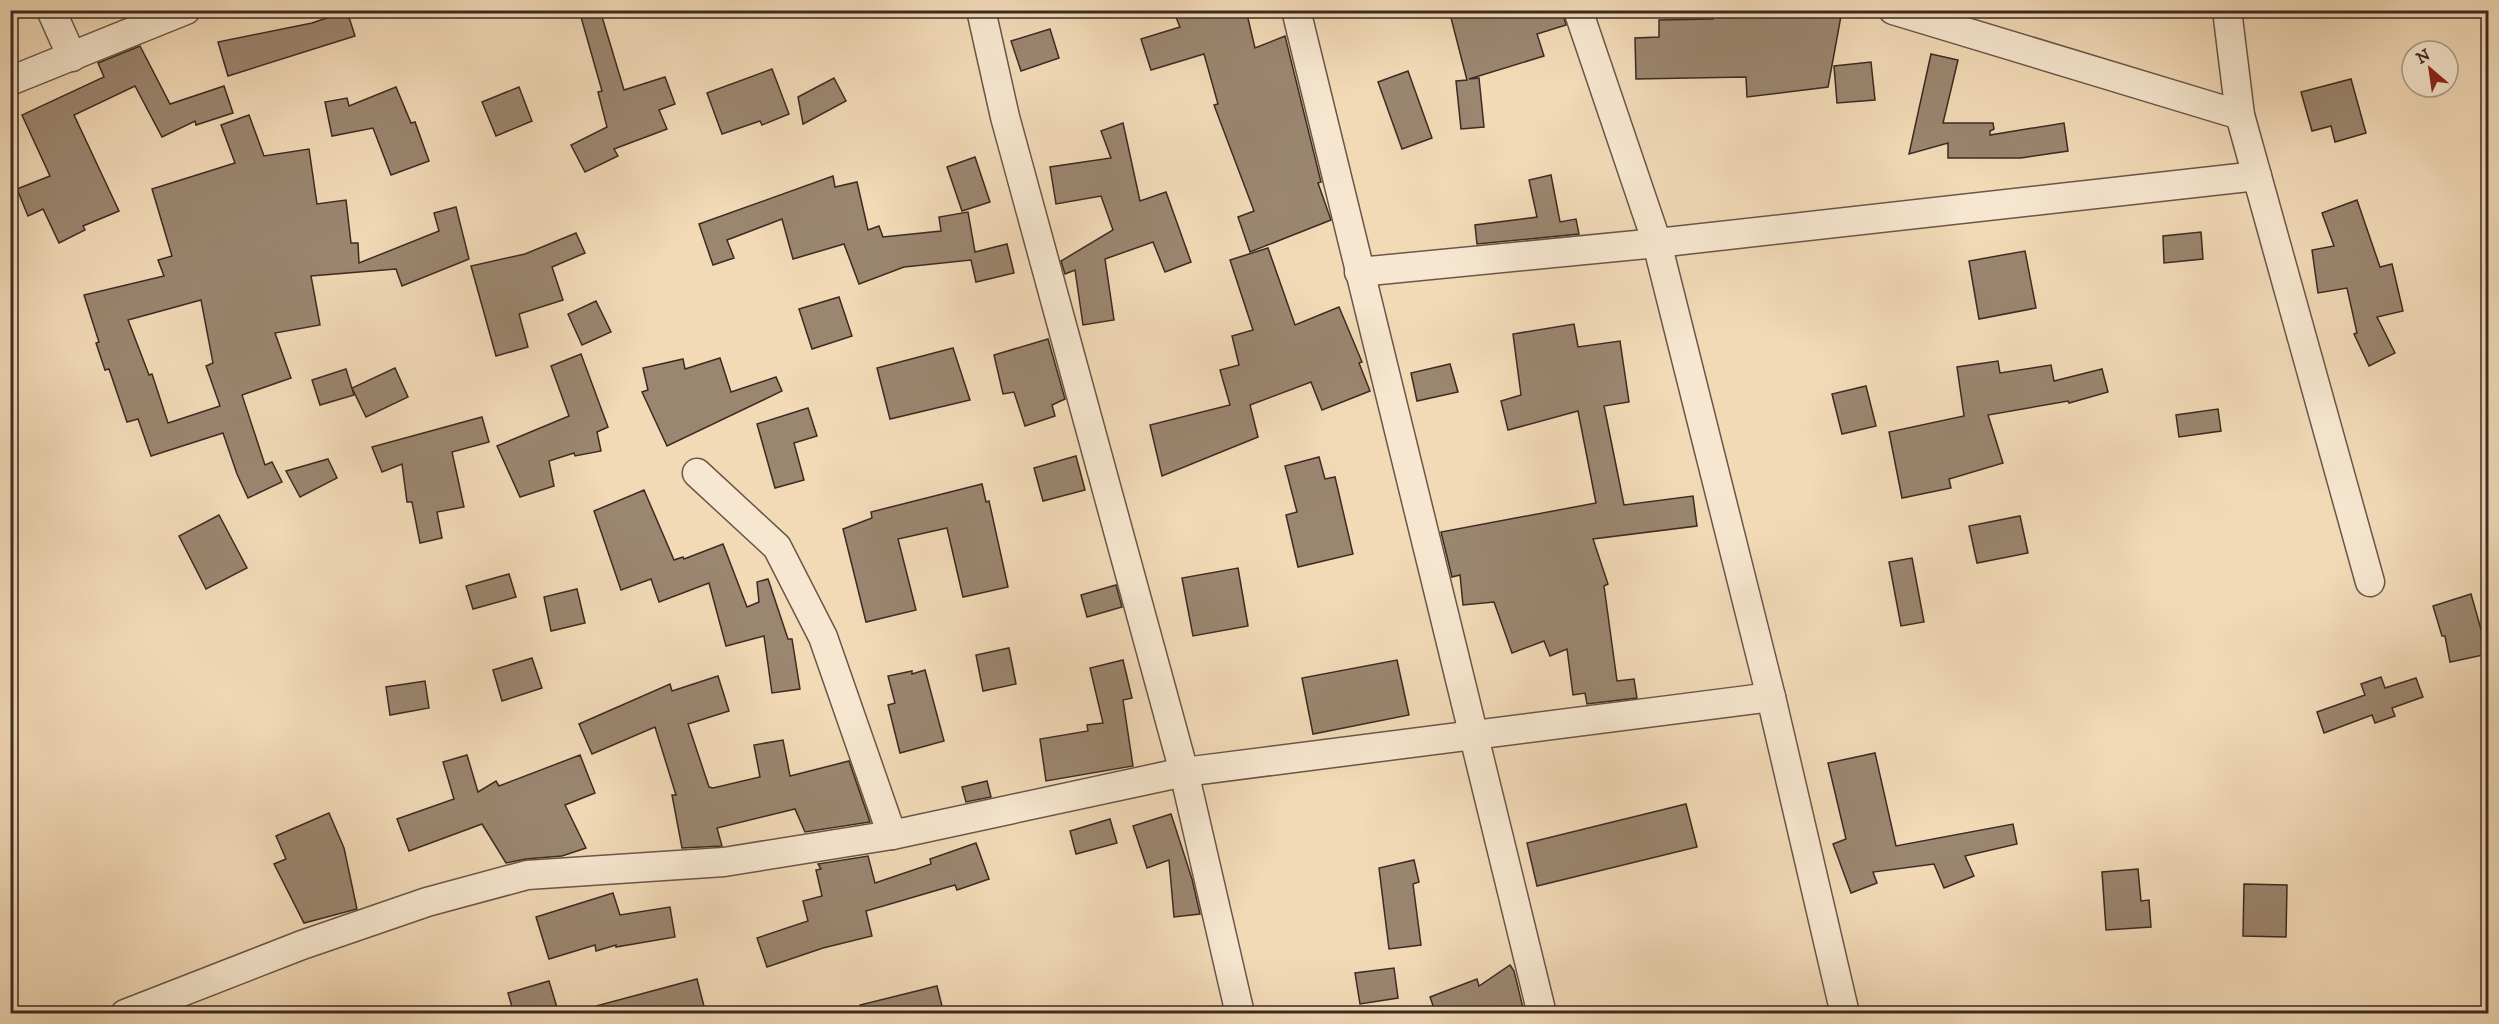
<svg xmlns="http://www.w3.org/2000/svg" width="2499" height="1024" font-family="'IM FELL DW Pica',serif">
<rect width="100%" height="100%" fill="#f2dab7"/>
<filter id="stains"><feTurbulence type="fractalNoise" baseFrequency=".00333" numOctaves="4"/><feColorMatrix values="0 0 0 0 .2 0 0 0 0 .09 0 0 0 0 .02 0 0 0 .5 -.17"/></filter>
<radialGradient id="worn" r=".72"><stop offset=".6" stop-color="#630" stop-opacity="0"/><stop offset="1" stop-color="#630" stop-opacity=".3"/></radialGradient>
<g fill="#9b8670" stroke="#3d2a23" stroke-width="1.5" fill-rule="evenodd">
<path d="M 579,10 L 600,10 L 624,90 L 665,77 L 675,104 L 659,110 L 667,129 L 614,149 L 618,156 L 585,172 L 571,145 L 607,127 L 598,92 L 602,91 Z"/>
<path d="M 1173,10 L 1246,10 L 1255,48 L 1285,36 L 1321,182 L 1318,183 L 1331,220 L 1250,252 L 1238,217 L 1254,211 L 1214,105 L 1218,104 L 1204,54 L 1151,70 L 1141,39 L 1180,27 Z"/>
<path d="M 1449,10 L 1562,10 L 1566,25 L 1537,34 L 1544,56 L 1469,79 L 1479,78 L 1484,127 L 1461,129 L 1456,81 L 1467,80 Z"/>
<path d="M 1713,10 L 1810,10 L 1841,16 L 1828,87 L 1747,97 L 1746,77 L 1636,79 L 1635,38 L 1659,37 L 1659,20 L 1713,19 Z"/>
<path d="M 347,11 L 355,36 L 228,76 L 218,42 L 312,23 Z"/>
<path d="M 1050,29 L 1059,58 L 1021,71 L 1011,41 Z"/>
<path d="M 140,46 L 170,104 L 224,86 L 233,113 L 196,125 L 195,121 L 162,137 L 135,86 L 74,115 L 119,211 L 83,226 L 85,230 L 59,243 L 43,209 L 28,216 L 17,189 L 50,176 L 22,115 L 104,77 L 98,63 Z"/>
<path d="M 1931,54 L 1958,60 L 1943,123 L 1993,123 L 1994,129 L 1990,131 L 1990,135 L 2064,123 L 2068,151 L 2021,158 L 1948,158 L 1948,143 L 1909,154 Z"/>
<path d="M 1871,62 L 1875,100 L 1837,103 L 1834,66 Z"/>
<path d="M 772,69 L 789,114 L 762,125 L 760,121 L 722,134 L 707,93 Z"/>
<path d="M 1408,71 L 1432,138 L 1402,149 L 1378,82 Z"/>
<path d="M 834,78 L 846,101 L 803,124 L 798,97 Z"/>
<path d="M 2351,79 L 2366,133 L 2335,142 L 2331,126 L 2312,131 L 2301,92 Z"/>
<path d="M 396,87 L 411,123 L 415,122 L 429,161 L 391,175 L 373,128 L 332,136 L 325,102 L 347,98 L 349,106 Z"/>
<path d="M 519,87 L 532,121 L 496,136 L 482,102 Z"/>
<path d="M 249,115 L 264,156 L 309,149 L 317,204 L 346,200 L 351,243 L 358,243 L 359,263 L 439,231 L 434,213 L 456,207 L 469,259 L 402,286 L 396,269 L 311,276 L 320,325 L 275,333 L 291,378 L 242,395 L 265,465 L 272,462 L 282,482 L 248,498 L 237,474 L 223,433 L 151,456 L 138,419 L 127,422 L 109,369 L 105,370 L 96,343 L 99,342 L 84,295 L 164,276 L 158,260 L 172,256 L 152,189 L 235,163 L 221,125 ZM 201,300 L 213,363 L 206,366 L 220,406 L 168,423 L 152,374 L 149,375 L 128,320 Z"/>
<path d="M 1123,123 L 1140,201 L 1166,192 L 1191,262 L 1165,272 L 1153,242 L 1105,259 L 1114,320 L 1083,325 L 1075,270 L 1065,274 L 1061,261 L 1113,230 L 1101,196 L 1056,204 L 1050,167 L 1111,158 L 1101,131 Z"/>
<path d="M 975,157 L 990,202 L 962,211 L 947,167 Z"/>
<path d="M 1551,175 L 1560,222 L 1576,219 L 1579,234 L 1477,244 L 1475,225 L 1537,217 L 1529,180 Z"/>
<path d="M 833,176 L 835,187 L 857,182 L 868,230 L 879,226 L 883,237 L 941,231 L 939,217 L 968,212 L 975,252 L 1007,244 L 1014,273 L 976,282 L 971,260 L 904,267 L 859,284 L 844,244 L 793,259 L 782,219 L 727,240 L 734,258 L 713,265 L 699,224 Z"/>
<path d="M 2357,200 L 2380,267 L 2392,264 L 2403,311 L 2377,317 L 2395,353 L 2369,366 L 2354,334 L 2357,333 L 2347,288 L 2318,293 L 2312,250 L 2334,246 L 2322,213 Z"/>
<path d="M 2201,232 L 2203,259 L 2164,263 L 2163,236 Z"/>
<path d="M 576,233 L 585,253 L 552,267 L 563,300 L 519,314 L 528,347 L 496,356 L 471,266 L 525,254 Z"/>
<path d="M 1268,248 L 1295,325 L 1339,307 L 1362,362 L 1359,363 L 1370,391 L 1322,410 L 1311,382 L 1250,405 L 1258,437 L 1162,476 L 1150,425 L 1230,405 L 1220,370 L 1239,365 L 1232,336 L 1253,330 L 1230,260 Z"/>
<path d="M 2025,251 L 2036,308 L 1979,319 L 1969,261 Z"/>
<path d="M 839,297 L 852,336 L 812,349 L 799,309 Z"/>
<path d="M 596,301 L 611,332 L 582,345 L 568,314 Z"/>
<path d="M 1574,324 L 1578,347 L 1620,341 L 1629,402 L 1604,406 L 1624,505 L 1693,496 L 1697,526 L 1593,539 L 1608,584 L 1604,586 L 1617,681 L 1634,679 L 1637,698 L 1587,704 L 1585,693 L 1573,695 L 1567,649 L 1550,656 L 1544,641 L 1512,653 L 1494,602 L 1463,605 L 1460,575 L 1452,577 L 1441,532 L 1596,503 L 1578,411 L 1508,430 L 1501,401 L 1521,395 L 1513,334 Z"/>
<path d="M 1048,339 L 1065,399 L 1052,405 L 1055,416 L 1025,426 L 1014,392 L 1003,394 L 994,355 Z"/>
<path d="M 953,348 L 970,400 L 890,419 L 877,368 Z"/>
<path d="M 581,354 L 608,427 L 597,432 L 601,451 L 575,456 L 574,453 L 549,461 L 554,486 L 520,497 L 497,446 L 569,416 L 551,366 Z"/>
<path d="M 720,358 L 731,392 L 776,377 L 782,391 L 667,446 L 642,392 L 648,390 L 643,368 L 683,359 L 685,369 Z"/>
<path d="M 1998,361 L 2000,373 L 2051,365 L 2054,381 L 2102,369 L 2108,392 L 2069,403 L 2068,401 L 1988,415 L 2003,463 L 1949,479 L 1951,488 L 1902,498 L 1889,432 L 1964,416 L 1957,367 Z"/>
<path d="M 1450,364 L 1458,392 L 1417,401 L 1411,373 Z"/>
<path d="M 395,368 L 408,397 L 366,417 L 352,388 Z"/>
<path d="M 346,369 L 354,395 L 320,405 L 312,380 Z"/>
<path d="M 1866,386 L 1876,426 L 1842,434 L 1832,394 Z"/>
<path d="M 808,408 L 817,436 L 794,443 L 804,480 L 775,488 L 757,424 Z"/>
<path d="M 2218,409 L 2221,431 L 2179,437 L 2176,415 Z"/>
<path d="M 482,417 L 489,442 L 452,452 L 464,507 L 437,512 L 442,538 L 420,543 L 412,502 L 407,502 L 402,464 L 382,472 L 372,447 Z"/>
<path d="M 1076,456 L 1085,490 L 1043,501 L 1034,468 Z"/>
<path d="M 1319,457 L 1325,479 L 1335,477 L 1353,554 L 1298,567 L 1286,515 L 1297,512 L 1285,466 Z"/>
<path d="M 328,459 L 337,478 L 300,497 L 286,471 Z"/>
<path d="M 982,484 L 986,502 L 989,501 L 1008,587 L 963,597 L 947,528 L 898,539 L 916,610 L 866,622 L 843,529 L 872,518 L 871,512 Z"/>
<path d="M 644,490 L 674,560 L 683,557 L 684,559 L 723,544 L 747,607 L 759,602 L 757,582 L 768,579 L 788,639 L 792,639 L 800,689 L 772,693 L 764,636 L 726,646 L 709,583 L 659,602 L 651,579 L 621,590 L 594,511 Z"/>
<path d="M 219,515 L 247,568 L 206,589 L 179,536 Z"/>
<path d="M 2020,516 L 2028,553 L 1977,563 L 1969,526 Z"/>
<path d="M 1912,558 L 1924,622 L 1901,626 L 1889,562 Z"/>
<path d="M 1238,568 L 1248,626 L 1193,636 L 1182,578 Z"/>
<path d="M 509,574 L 516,597 L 473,609 L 466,586 Z"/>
<path d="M 1116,585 L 1122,607 L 1087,617 L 1081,595 Z"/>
<path d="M 577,589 L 585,623 L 551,631 L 544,597 Z"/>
<path d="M 2471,594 L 2488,654 L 2450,662 L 2445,636 L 2442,636 L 2433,606 Z"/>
<path d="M 1009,648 L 1016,684 L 983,691 L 976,655 Z"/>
<path d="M 532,658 L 542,688 L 502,701 L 493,670 Z"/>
<path d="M 1123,660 L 1132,698 L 1123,700 L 1133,766 L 1046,781 L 1040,739 L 1088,731 L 1087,725 L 1103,723 L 1090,668 Z"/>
<path d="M 1397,660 L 1409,715 L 1313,734 L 1302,678 Z"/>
<path d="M 925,670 L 944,741 L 900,753 L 888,705 L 895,703 L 888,676 L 912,671 L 912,674 Z"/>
<path d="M 718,676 L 729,711 L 688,724 L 709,787 L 713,788 L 760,777 L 754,745 L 783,740 L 790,776 L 849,761 L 870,822 L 805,832 L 795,809 L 717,828 L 722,846 L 682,848 L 672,795 L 676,795 L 655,727 L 592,754 L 579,724 L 670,684 L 672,691 Z"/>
<path d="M 2381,677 L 2385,688 L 2416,678 L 2423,697 L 2392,708 L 2395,716 L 2375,723 L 2372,715 L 2324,733 L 2317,712 L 2365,695 L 2361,684 Z"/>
<path d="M 425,681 L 429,708 L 390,715 L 386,687 Z"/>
<path d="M 1875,753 L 1896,846 L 2013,824 L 2017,844 L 1965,856 L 1974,876 L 1944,888 L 1934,864 L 1873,872 L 1877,883 L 1851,893 L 1833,844 L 1846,839 L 1828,763 Z"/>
<path d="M 467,755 L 478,792 L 496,781 L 499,786 L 580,755 L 595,793 L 565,805 L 586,848 L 562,856 L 526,859 L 506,863 L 482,824 L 409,851 L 397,819 L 454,799 L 443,762 Z"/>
<path d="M 987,781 L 991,797 L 966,802 L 962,787 Z"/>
<path d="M 1686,804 L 1697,847 L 1537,886 L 1527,843 Z"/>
<path d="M 329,813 L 344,848 L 357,909 L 304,923 L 274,864 L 286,859 L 276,836 Z"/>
<path d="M 1171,814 L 1192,879 L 1200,914 L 1174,917 L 1169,860 L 1147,868 L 1133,826 Z"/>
<path d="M 1110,819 L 1117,843 L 1076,854 L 1070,831 Z"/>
<path d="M 976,843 L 989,879 L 957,890 L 955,885 L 866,911 L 872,936 L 823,948 L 767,967 L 757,938 L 808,921 L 803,901 L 822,896 L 816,870 L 821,869 L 818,864 L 868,856 L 875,883 L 931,864 L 930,859 Z"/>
<path d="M 1414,860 L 1419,882 L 1413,884 L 1421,945 L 1389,949 L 1379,868 Z"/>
<path d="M 2138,869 L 2141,901 L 2149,900 L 2151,927 L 2106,930 L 2102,872 Z"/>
<path d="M 2244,884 L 2287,885 L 2286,937 L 2243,936 Z"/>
<path d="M 613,893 L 620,915 L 670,907 L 675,937 L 616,947 L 616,945 L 596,951 L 595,945 L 549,959 L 536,917 Z"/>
<path d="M 1510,965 L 1514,971 L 1524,1012 L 1522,1014 L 1436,1014 L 1430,997 L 1477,979 L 1479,986 Z"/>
<path d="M 1394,968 L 1398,998 L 1360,1004 L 1355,973 Z"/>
<path d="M 697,979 L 706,1014 L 597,1014 L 596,1006 Z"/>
<path d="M 549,981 L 559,1014 L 514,1014 L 508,993 Z"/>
<path d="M 937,986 L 944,1014 L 861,1014 L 860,1005 Z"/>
</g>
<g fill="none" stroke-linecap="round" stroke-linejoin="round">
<g stroke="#6a5648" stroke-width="31">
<g id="minor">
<path d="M 51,10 L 72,57"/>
<path d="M 981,10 L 1005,117 L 1184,772 L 1240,1014"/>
<path d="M 1296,10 L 1542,1014"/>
<path d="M 1578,10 L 1657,243 L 1771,697 L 1845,1014"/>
<path d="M 1893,10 L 2240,115"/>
<path d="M 2227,10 L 2240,115 L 2370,582"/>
<path d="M 10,81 L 186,10"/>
<path d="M 1359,272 L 1657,243 L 2257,176"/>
<path d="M 697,473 L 777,547 L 823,637 L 892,835"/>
<path d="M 125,1014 L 302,945 L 427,902 L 527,875 L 724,862 L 892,835 L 1184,772 L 1771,697"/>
</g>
</g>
<use href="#minor" stroke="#f7e7d0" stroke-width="28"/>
</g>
<rect width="2499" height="1024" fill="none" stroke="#f2dab7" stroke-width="36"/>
<rect x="12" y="12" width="2475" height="1000" fill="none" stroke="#3d2a23" stroke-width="3"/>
<rect x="18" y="18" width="2463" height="988" fill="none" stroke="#3d2a23" stroke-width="1.5"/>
<g transform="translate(2430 69) rotate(331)"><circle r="28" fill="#f7e7d0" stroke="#ad9b8b" stroke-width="1.5"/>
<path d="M0-4.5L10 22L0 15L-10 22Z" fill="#8f2418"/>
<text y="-9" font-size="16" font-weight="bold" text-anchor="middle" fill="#3d2a23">N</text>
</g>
<rect width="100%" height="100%" filter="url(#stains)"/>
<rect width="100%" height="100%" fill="url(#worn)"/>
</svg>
